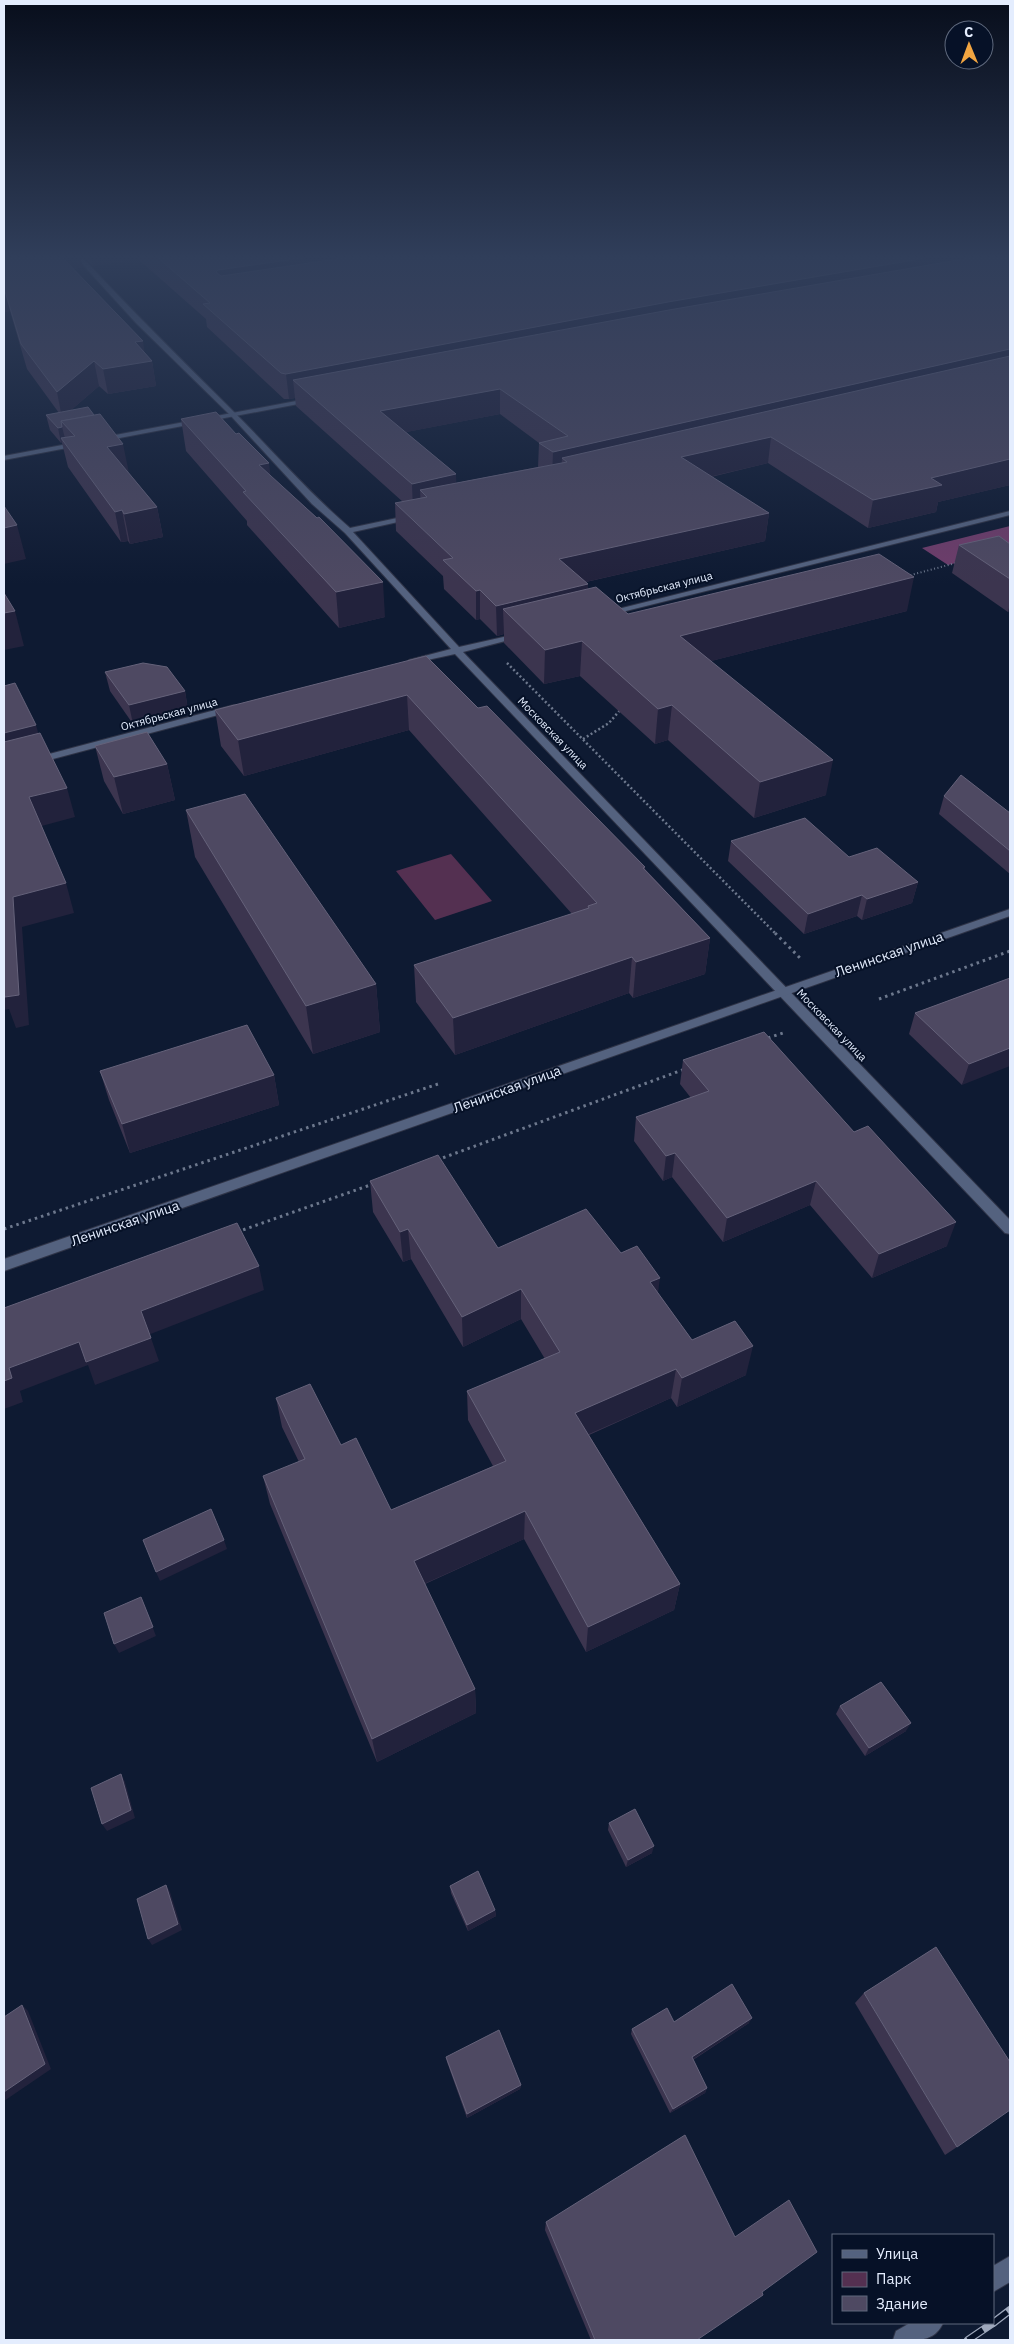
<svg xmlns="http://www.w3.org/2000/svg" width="1014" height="2344" font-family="'IBM Plex Sans',sans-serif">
<rect width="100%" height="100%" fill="#0e1a32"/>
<path fill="#543051" d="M 451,854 L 492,901 L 435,920 L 396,871 Z"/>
<path fill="#6f3d6b" d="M 1010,526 L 1010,549 L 948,565 L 922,548 Z"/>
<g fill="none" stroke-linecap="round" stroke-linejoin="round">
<g stroke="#2e3346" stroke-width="2">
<g id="minor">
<path d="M 74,255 L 80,255 C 130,309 182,360 234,412 C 273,451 308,492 350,528 L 416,514 L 416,518 L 353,532 L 459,647 L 525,632 L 525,636 L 463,652 L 1010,1220 L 1010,1234 L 1005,1233 L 455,654 L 409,664 L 409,660 L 451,649 L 345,533 L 312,504 L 231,416 L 136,323 Z"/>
<path d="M 1010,511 L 1010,515 L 606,616 L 602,613 Z"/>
<path d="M 234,705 L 237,706 L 237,710 L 4,772 L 4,766 Z"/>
<path d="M 1010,2256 L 1010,2282 L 993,2292 L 993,2266 Z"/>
<path d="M 910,2323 L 943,2323 C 934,2344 913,2340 893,2340 L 896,2331 Z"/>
</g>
</g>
<g stroke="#2e3346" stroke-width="2">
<path id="tertiary" d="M 312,398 L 315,400 L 314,401 L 4,460 L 4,456 Z"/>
</g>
<g stroke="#2e3346" stroke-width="2">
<path id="secondary" d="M 1010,909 L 1010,916 L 4,1271 L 4,1259 Z"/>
</g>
<path stroke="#6d788d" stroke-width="2" stroke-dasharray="1 2.5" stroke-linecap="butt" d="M 907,576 L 956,563"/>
<g stroke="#6d788d" stroke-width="2.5" stroke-dasharray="2 2.5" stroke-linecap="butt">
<path d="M 507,663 L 776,934"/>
<path d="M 583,739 L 609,723 L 621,709"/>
</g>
<g stroke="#6d788d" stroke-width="3" stroke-dasharray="2.5 4" stroke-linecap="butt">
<path d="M 775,933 L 802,960"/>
<path d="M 879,999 L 1010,951"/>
<path d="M 768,1038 L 786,1032"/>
<path d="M 437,1160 L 685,1069"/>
<path d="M 4,1229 L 438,1084"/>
<path d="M 237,1232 L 373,1184"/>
</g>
<use href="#minor" fill="#54627f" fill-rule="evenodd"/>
<use href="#tertiary" fill="#54627f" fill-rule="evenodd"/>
<use href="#secondary" fill="#54627f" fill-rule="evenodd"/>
<g stroke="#9ea8bc" stroke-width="8">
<g id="rail">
<path d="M 993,2323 L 1010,2310"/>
<path d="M 968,2340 L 993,2323"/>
</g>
</g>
<use href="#rail" stroke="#061127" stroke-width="5.5" stroke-dasharray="18" stroke-linecap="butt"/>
</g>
<g fill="#3c354f" fill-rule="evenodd">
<path d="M 4,256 L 83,267 L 74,269 L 152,361 L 156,386 L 108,394 L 99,386 L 71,410 L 129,473 L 157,507 L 163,537 L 130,544 L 128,541 L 121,542 L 68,467 L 62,443 L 61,443 L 50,430 L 46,415 L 59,413 L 27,369 L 10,311 L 4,312 Z"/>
<path d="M 83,256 L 1010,256 L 1010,485 L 938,502 L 936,512 L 868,528 L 768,463 L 711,477 L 769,513 L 765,541 L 586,582 L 588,589 L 628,614 L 907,611 L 711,661 L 826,795 L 754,818 L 668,740 L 655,744 L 580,676 L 544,684 L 504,643 L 504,634 L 497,636 L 480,619 L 476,620 L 444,589 L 443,576 L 396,531 L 395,503 L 403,502 L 296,406 L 295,398 L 289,399 L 284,399 L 207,327 L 206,319 L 138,259 L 93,266 ZM 500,414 L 539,443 L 538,467 L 456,483 L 456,474 L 406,432 Z"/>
<path d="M 181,419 L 270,475 L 317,518 L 385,617 L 339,628 L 247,525 L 247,521 L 186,451 Z"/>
<path d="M 1010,544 L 1010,612 L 1008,612 L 952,573 L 959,545 Z"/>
<path d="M 426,656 L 478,708 L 645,867 L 645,869 L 710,938 L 705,974 L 633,998 L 629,993 L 455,1055 L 416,1002 L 414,965 L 572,914 L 409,730 L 244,776 L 221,746 L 215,710 Z"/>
<path d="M 105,672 L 185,691 L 188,710 L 133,724 L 110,691 Z"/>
<path d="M 95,746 L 167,764 L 175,800 L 123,814 L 104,781 Z"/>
<path d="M 944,796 L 1010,813 L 1010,874 L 939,814 Z"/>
<path d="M 186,810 L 376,984 L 380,1032 L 313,1054 L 195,857 Z"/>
<path d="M 731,841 L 849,857 L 918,882 L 912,903 L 862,920 L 857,916 L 804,934 L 728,861 Z"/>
<path d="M 1010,978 L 962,1085 L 909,1034 L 915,1013 Z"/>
<path d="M 683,1060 L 947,1246 L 872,1278 L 810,1205 L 723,1242 L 672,1177 L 663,1181 L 634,1141 L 636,1117 L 691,1098 L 680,1084 Z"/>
<path d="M 100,1071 L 274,1075 L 279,1105 L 130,1153 L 109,1100 Z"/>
<path d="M 370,1181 L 498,1248 L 621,1253 L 658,1293 L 692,1340 L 746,1375 L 677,1407 L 671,1398 L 589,1435 L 680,1584 L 674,1610 L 586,1652 L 524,1539 L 425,1584 L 475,1689 L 476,1713 L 377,1762 L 270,1504 L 263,1476 L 299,1462 L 282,1427 L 276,1398 L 341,1445 L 391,1510 L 493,1466 L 468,1420 L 467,1391 L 545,1359 L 521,1319 L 463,1347 L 411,1259 L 403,1262 L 373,1212 Z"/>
<path d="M 840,1706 L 906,1731 L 865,1756 L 836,1714 Z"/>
<path d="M 609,1823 L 652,1853 L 626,1867 L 608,1830 Z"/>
<path d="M 450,1886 L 495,1910 L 496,1916 L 468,1931 L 451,1893 Z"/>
<path d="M 864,1993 L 957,2147 L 945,2155 L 855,2003 Z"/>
<path d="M 749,2023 L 693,2060 L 707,2088 L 705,2093 L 670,2113 L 631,2034 L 632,2029 Z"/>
<path d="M 446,2057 L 521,2085 L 520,2089 L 467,2118 L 447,2062 Z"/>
<path d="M 546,2222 L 697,2340 L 591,2340 L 545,2230 Z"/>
</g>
<g fill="#22223c">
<path d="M 56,256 L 80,256 L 83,267 L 59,271 Z"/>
<path d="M 91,256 L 137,256 L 138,259 L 93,266 Z"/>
<path d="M 316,256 L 464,256 L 221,293 L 216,272 L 218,270 Z"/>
<path d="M 937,256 L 994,256 L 293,380 L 295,398 L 289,399 L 286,374 L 668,302 Z"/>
<path d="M 4,288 L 10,311 L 4,312 Z"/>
<path d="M 143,341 L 146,362 L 152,361 L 156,386 L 108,394 L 103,369 L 135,342 Z"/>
<path d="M 1010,349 L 1010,373 L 567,462 L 562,458 L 561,477 L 552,479 L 553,452 Z"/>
<path d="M 94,361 L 99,386 L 62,418 L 57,392 Z"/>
<path d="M 500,389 L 500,414 L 381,437 L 380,411 Z"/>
<path d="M 62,427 L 66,442 L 61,438 L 62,443 L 61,443 L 58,428 Z"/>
<path d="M 771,437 L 768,463 L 679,484 L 681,457 Z"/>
<path d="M 123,444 L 129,473 L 107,447 Z"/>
<path d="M 1010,459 L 1010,485 L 938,502 L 936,512 L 868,528 L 873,500 L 931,478 Z"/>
<path d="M 269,463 L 273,496 L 259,465 Z"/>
<path d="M 456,474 L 457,501 L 427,497 L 420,490 L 421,510 L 413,511 L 412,484 Z"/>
<path d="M 157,507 L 163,537 L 130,544 L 124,514 Z"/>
<path d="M 122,510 L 128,541 L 121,542 L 115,512 Z"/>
<path d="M 769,513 L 765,541 L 559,588 L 559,559 Z"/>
<path d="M 17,525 L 26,559 L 4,564 L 4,528 Z"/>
<path d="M 914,577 L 907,611 L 676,670 L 680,636 Z"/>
<path d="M 383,582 L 385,617 L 339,628 L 336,592 Z"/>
<path d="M 588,584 L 587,613 L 503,609 L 504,634 L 497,636 L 496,606 Z"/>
<path d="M 480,590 L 480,619 L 476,620 L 476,591 Z"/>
<path d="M 1010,604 L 1010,612 L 1008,612 Z"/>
<path d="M 15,611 L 24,646 L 4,650 L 4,613 Z"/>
<path d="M 582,641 L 580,676 L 544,684 L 545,650 Z"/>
<path d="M 185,691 L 188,710 L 133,724 L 129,705 Z"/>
<path d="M 407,695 L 409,730 L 244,776 L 238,740 Z"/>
<path d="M 672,705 L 668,740 L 655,744 L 658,709 Z"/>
<path d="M 36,725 L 44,754 L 4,764 L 4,733 Z"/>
<path d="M 833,760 L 826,795 L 754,818 L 760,782 Z"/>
<path d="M 167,764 L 175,800 L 123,814 L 114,777 Z"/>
<path d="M 67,788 L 75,817 L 38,827 L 29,797 Z"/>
<path d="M 918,882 L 912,903 L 862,920 L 867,899 Z"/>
<path d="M 66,883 L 74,913 L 22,927 L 29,1025 L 16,1028 L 9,1009 L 4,1010 L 4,990 L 13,897 Z"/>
<path d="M 862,895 L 857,916 L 804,934 L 808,914 Z"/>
<path d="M 710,938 L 705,974 L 633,998 L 636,962 Z"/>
<path d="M 632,957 L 629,993 L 455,1055 L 453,1018 Z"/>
<path d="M 376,984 L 380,1032 L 313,1054 L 306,1006 Z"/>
<path d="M 1010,1048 L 1010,1066 L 962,1085 L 969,1064 Z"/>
<path d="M 274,1075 L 279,1105 L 130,1153 L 122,1124 Z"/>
<path d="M 675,1153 L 672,1177 L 663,1181 L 666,1156 Z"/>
<path d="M 816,1181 L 810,1205 L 723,1242 L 727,1218 Z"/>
<path d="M 956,1222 L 947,1246 L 872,1278 L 879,1254 Z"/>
<path d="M 408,1229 L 411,1259 L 403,1262 L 400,1232 Z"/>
<path d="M 259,1266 L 264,1290 L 148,1335 L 141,1311 Z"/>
<path d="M 660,1278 L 656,1308 L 650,1282 Z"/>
<path d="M 521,1289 L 521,1319 L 463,1347 L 462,1317 Z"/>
<path d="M 151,1338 L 159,1361 L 95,1385 L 88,1365 L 20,1391 L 23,1402 L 4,1409 L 4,1381 L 9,1368 L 79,1342 Z"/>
<path d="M 753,1346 L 746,1375 L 677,1407 L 682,1378 Z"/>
<path d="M 676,1369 L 671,1398 L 573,1441 L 575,1413 Z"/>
<path d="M 525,1511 L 524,1539 L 417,1587 L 414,1561 Z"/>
<path d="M 224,1540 L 227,1549 L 160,1581 L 156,1572 Z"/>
<path d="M 680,1584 L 674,1610 L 586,1652 L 588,1627 Z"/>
<path d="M 141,1597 L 156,1636 L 119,1653 L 114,1644 Z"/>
<path d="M 475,1689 L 476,1713 L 377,1762 L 372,1739 Z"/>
<path d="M 911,1723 L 906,1731 L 865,1756 L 869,1748 Z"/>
<path d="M 121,1774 L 125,1782 L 135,1818 L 107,1831 L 102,1824 Z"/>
<path d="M 654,1846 L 652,1853 L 626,1867 L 628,1860 Z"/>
<path d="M 166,1885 L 170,1892 L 182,1930 L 152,1945 L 148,1939 Z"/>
<path d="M 495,1910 L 496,1916 L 468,1931 L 467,1925 Z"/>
<path d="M 22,2005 L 28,2011 L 51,2069 L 4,2101 L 4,2092 Z"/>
<path d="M 752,2018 L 749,2023 L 689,2062 L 692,2057 Z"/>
<path d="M 521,2085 L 520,2089 L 467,2118 L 467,2114 Z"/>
<path d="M 707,2088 L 705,2093 L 670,2113 L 673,2109 Z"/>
</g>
<g fill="#4e4962" stroke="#65627a">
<path d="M 4,256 L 61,256 L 143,341 L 135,342 L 152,361 L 103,369 L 94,361 L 57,392 L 21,344 L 4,288 Z"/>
<path d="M 156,256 L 316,256 L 218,270 L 216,272 L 221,276 L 357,256 L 937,256 L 668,302 L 286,374 L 281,373 L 203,304 L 210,303 Z"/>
<path d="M 981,256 L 1010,256 L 1010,349 L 553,452 L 539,443 L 568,436 L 500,389 L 380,411 L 456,474 L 412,484 L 293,380 L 669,310 Z"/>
<path d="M 1010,356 L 1010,459 L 931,478 L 942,485 L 873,500 L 771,437 L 681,457 L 769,513 L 559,559 L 588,584 L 496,606 L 480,590 L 476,591 L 443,560 L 453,558 L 395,503 L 427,497 L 420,490 L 567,462 L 562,458 Z"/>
<path d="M 88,407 L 94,415 L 61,421 L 62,427 L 58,428 L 46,415 Z"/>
<path d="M 216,412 L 236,434 L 239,433 L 269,463 L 259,465 L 317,518 L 319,517 L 383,582 L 336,592 L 243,492 L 246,491 L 181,419 Z"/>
<path d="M 100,414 L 123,444 L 107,447 L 157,507 L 124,514 L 122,510 L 115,512 L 61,438 L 75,436 L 61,421 Z"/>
<path d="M 4,506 L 17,525 L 4,528 Z"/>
<path d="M 999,536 L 1010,544 L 1010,579 L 959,545 Z"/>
<path d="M 879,554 L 914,577 L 680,636 L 833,760 L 760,782 L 672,705 L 658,709 L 582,641 L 545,650 L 503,609 L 596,587 L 628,614 Z"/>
<path d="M 4,593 L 15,611 L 4,613 Z"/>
<path d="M 426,656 L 478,708 L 487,706 L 645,867 L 643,868 L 710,938 L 636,962 L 632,957 L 453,1018 L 414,965 L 589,908 L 588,906 L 597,903 L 407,695 L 238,740 L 215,710 Z"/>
<path d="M 143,663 L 167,667 L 185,691 L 129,705 L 105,672 Z"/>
<path d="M 15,683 L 36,725 L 4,733 L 4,686 Z"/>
<path d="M 147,732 L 167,764 L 114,777 L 95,746 Z"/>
<path d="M 40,733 L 67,788 L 29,797 L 66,883 L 13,897 L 19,995 L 5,997 L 4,993 L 4,742 Z"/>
<path d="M 961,775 L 1010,813 L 1010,851 L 944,796 Z"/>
<path d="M 245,794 L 376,984 L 306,1006 L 186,810 Z"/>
<path d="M 805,818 L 849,857 L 877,848 L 918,882 L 867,899 L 862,895 L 808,914 L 731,841 Z"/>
<path d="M 1010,978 L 1010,1048 L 969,1064 L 915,1013 Z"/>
<path d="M 247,1025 L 274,1075 L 122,1124 L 100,1071 Z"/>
<path d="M 764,1032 L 854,1132 L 868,1126 L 956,1222 L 879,1254 L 816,1181 L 727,1218 L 675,1153 L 666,1156 L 636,1117 L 709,1091 L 683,1060 Z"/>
<path d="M 438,1155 L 498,1248 L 586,1209 L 621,1253 L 637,1246 L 660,1278 L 650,1282 L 692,1340 L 735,1321 L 753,1346 L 682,1378 L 676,1369 L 575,1413 L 680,1584 L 588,1627 L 525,1511 L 414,1561 L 475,1689 L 372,1739 L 263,1476 L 305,1459 L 276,1398 L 310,1384 L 341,1445 L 356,1438 L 391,1510 L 506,1461 L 467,1391 L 560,1352 L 521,1289 L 462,1317 L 408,1229 L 400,1232 L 370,1181 Z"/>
<path d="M 237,1223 L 259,1266 L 141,1311 L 151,1338 L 86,1362 L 79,1342 L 9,1368 L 12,1378 L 4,1381 L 4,1308 Z"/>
<path d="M 211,1509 L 224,1540 L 156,1572 L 143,1540 Z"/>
<path d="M 141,1597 L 153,1627 L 114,1644 L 104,1613 Z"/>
<path d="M 881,1682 L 911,1723 L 869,1748 L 840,1706 Z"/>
<path d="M 121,1774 L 131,1810 L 102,1824 L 91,1788 Z"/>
<path d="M 635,1809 L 654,1846 L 628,1860 L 609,1823 Z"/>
<path d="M 478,1871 L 495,1910 L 467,1925 L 450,1886 Z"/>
<path d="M 166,1885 L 178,1924 L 148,1939 L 137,1899 Z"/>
<path d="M 936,1947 L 1010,2062 L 1010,2110 L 957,2147 L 864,1993 Z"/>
<path d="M 732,1984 L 752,2018 L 692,2057 L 707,2088 L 673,2109 L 632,2029 L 667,2008 L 674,2022 Z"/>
<path d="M 22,2005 L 45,2064 L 4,2092 L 4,2017 Z"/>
<path d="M 499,2030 L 521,2085 L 467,2114 L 446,2057 Z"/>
<path d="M 685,2135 L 735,2237 L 789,2200 L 817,2252 L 762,2292 L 763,2295 L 697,2340 L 595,2340 L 546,2222 Z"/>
</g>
<linearGradient id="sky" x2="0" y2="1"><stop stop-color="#080e1c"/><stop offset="0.44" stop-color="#303e5a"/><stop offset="1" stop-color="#303e5a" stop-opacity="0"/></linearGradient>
<rect width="1014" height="584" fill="url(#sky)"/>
<g text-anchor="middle" stroke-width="4" stroke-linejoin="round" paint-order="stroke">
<g font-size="11" fill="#e4edfe" stroke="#061127">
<text transform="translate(664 587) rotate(-14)" y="4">Октябрьская улица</text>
<text transform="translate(169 714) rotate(-15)" y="4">Октябрьская улица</text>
<text transform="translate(553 733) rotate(46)" y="4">Московская улица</text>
<text transform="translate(832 1025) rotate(46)" y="4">Московская улица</text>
</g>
<g font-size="14" fill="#e4edfe" stroke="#061127">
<text transform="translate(889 954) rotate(-19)" y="5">Ленинская улица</text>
<text transform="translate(507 1089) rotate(-20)" y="5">Ленинская улица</text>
<text transform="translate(125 1223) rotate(-19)" y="5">Ленинская улица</text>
</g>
</g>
<rect width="1014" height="2344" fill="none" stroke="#e4edfe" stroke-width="10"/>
<rect x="832" y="2234" width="162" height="90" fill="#061127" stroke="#5f697d"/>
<rect x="842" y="2250" width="25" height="8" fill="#54627f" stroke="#5f697d"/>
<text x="876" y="2259" font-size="15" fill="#e4edfe">Улица</text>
<rect x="842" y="2272" width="25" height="15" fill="#543051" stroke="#5f697d"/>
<text x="876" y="2284" font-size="15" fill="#e4edfe">Парк</text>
<rect x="842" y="2296" width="25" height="15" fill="#4e4962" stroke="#5f697d"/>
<text x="876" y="2309" font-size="15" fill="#e4edfe">Здание</text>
<g transform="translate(969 45) rotate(359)"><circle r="24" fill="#061127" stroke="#5f697d"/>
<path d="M0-4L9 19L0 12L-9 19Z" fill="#f2a541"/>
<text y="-8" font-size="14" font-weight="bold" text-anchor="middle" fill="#e4edfe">С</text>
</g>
</svg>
